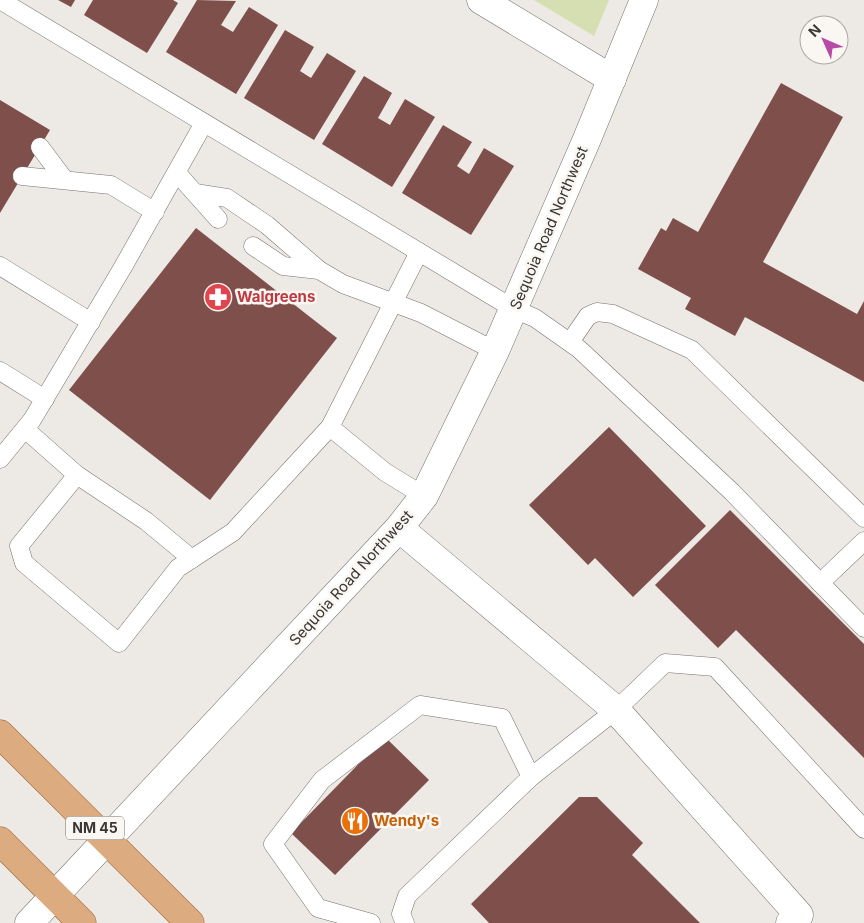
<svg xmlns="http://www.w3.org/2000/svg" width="864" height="923" font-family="Inter,sans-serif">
<rect width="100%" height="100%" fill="#ede9e5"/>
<path fill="#d6dfb1" d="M 534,0 L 609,0 L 594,36 Z"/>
<g fill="#7e4f4b">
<path d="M 58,0 L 75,0 L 71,7 Z"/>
<path d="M 93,0 L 173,0 L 178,3 L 147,53 L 84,15 Z"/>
<path d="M 197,0 L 236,1 L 221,25 L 233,32 L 249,7 L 278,25 L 236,94 L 166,52 Z"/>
<path d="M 285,30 L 314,47 L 300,71 L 311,78 L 327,53 L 356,71 L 314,140 L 244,98 Z"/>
<path d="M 364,76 L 392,93 L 378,118 L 390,125 L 405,99 L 435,117 L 392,187 L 322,144 Z"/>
<path d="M 781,83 L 843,117 L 763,262 L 857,314 L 864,301 L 864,382 L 745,317 L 735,336 L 685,309 L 691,298 L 638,269 L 661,228 L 666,231 L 673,218 L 698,232 Z"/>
<path d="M 0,100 L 50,130 L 0,213 Z"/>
<path d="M 443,125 L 472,142 L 457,166 L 469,174 L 484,148 L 514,166 L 471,235 L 402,193 Z"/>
<path d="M 196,228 L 337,338 L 210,500 L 69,390 Z"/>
<path d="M 609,427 L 706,526 L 633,597 L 595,558 L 588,565 L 529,505 Z"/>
<path d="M 730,510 L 864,644 L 864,758 L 736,630 L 718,648 L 655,585 Z"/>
<path d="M 385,737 L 429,780 L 335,875 L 291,833 Z"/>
<path d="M 579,797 L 597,797 L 643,843 L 632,855 L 700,923 L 489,923 L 471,904 Z"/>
</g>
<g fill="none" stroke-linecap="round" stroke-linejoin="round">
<g stroke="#76736f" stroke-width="19">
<g id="lane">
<path d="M 0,0 L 484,291 L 514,309 L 535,318 L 579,349 L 732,492 L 864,628"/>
<path d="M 40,147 L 64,179"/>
<path d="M 177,173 L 218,219"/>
<path d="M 22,176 L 111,185 L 155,212"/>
<path d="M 195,193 L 227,198 L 267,225 L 319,270"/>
<path d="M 253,246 L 283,266 L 319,270 L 343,284 L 421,313 L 495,351"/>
<path d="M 0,266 L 91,322"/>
<path d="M 570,342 L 588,316 L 597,312 L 613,314 L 692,350 L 864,518"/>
<path d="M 0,371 L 45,399"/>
<path d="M 330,427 L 419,252"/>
<path d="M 25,429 L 77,475 L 146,521 L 192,559"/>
<path d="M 0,459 L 32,420 L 123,267 L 204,123"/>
<path d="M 77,475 L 19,546 L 24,563 L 119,643 L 178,568 L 233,532 L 330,427 L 385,472 L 424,496"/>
<path d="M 820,583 L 864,541"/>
<path d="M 371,923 L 318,908 L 273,844 L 322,780 L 420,705 L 502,718 L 531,777"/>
<path d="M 405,923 L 401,914 L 407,896 L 531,777 L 616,710 L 665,663 L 715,667 L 864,829"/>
</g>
</g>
<g stroke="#76736f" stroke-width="29">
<path id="street" d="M 399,528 L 616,710 L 799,915 L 790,923"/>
</g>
<g stroke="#76736f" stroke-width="29">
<g id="secondary">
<path d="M 481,0 L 612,79"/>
<path d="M 29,923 L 399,528 L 424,496 L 495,351 L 587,139 L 644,0"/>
</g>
</g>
<g stroke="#945e2e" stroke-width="29">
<g id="primary">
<path d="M 0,734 L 190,923"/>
<path d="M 0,841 L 82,923"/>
</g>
</g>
<use href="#lane" stroke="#fff" stroke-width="18"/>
<use href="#street" stroke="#fff" stroke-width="28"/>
<use href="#secondary" stroke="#fff" stroke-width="28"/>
<use href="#primary" stroke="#ddab80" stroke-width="28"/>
</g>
<defs>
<g id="pharmacy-disc" transform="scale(1.4375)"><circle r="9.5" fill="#e0444e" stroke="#faf6f2"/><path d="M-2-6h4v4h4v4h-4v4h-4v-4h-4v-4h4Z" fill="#fff"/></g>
<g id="restaurant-disc" transform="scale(1.4375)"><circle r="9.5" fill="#e8710a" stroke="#faf6f2"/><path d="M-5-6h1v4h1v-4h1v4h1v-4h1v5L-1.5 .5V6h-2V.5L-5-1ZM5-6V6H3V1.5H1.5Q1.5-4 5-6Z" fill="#fff"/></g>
</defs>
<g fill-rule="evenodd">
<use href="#pharmacy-disc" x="218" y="297"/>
<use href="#restaurant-disc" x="355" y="821"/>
</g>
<g text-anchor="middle" stroke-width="5" stroke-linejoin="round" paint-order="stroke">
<rect fill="#faf6f2" stroke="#72706e" stroke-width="1" x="66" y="816.5" width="58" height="23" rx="4"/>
<g font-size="14" font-weight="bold" fill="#383735">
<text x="95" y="833">NM 45</text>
</g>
<g font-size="15" fill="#383735" stroke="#faf6f2">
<text transform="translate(549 228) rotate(-67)" y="5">Sequoia Road Northwest</text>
<text transform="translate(351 578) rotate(-48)" y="5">Sequoia Road Northwest</text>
</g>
<g font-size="15" font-weight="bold" fill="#be3a42" stroke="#faf6f2" text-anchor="start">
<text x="237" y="302">Walgreens</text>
</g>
<g font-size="15" font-weight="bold" fill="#c56008" stroke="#faf6f2" text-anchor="start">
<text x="374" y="826">Wendy's</text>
</g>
</g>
<g transform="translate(824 40) rotate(315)"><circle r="24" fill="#faf6f2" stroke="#acaaa6"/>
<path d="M0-4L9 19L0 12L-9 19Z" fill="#b749a7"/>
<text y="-8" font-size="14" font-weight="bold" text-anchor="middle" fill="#383735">N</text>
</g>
</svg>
